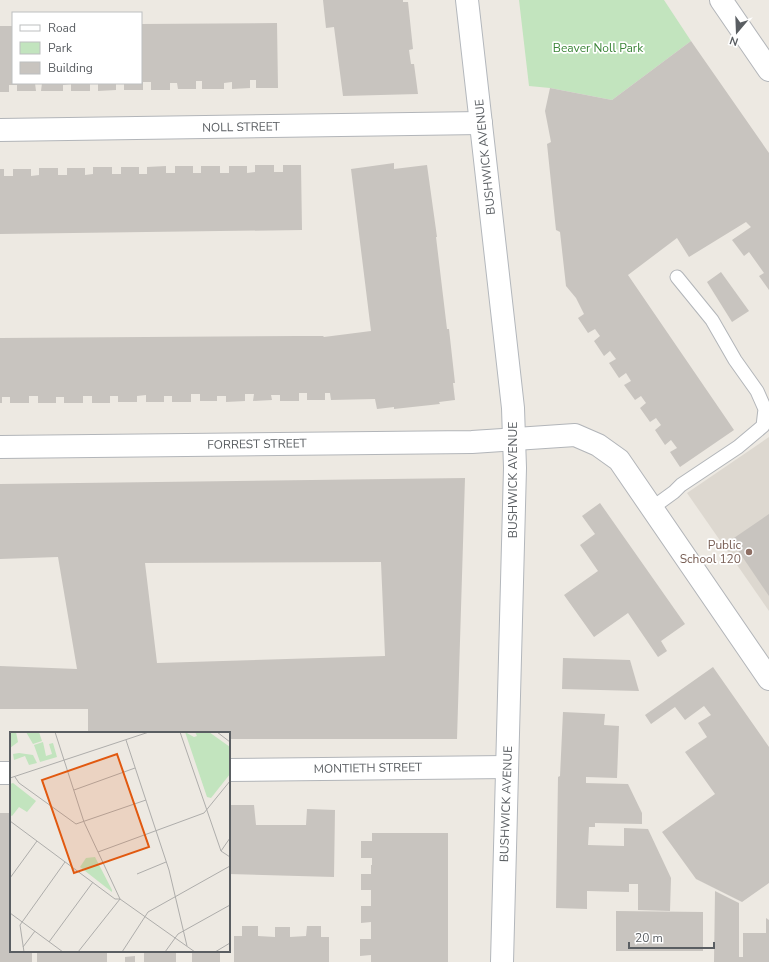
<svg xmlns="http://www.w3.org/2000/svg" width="769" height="962" font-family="'Nunito Sans',sans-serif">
<rect width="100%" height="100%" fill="#ede9e2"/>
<path fill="#ddd8d0" d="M 769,437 L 769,611 L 687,493 Z"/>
<path fill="#c2e4be" d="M 519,0 L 664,0 L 691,41 L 612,100 L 550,88 L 529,86 Z"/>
<g fill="#c8c4bf" fill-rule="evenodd">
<path d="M 323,0 L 403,0 L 403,2 L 408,2 L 413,49 L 409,50 L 411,64 L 414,64 L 418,94 L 343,96 L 334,27 L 326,28 Z"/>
<path d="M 277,23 L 278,88 L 256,88 L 256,80 L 250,80 L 250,88 L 232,89 L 232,82 L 224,83 L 224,89 L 202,89 L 202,81 L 196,81 L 196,89 L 178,89 L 177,83 L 170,83 L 170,90 L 151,90 L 151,82 L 143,82 L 143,90 L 124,90 L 124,83 L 141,83 L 141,24 Z"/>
<path d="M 0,26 L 13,26 L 13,83 L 35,83 L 36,91 L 17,91 L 17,85 L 9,85 L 9,92 L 0,92 Z"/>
<path d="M 691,41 L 769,153 L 769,290 L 759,276 L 764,273 L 749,252 L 744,256 L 732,240 L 751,227 L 746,222 L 689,257 L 677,238 L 628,275 L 734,430 L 680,467 L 670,452 L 677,448 L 671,440 L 665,445 L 655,430 L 661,425 L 656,418 L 650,422 L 640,408 L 646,403 L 641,396 L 635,400 L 624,385 L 631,381 L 626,373 L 619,378 L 609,363 L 616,359 L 610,351 L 604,356 L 594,341 L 600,336 L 595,329 L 588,333 L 578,318 L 584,314 L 576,298 L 566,286 L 560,232 L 556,230 L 547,144 L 551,142 L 545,111 L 550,88 L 612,100 Z"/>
<path d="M 42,83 L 90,83 L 90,91 L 71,91 L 71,84 L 63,85 L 63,91 L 41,91 Z"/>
<path d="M 98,83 L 116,83 L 116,90 L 98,91 Z"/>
<path d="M 394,163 L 394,169 L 427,165 L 437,237 L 436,237 L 447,329 L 449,329 L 455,383 L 453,383 L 455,400 L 439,402 L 440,404 L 394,409 L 394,407 L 377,409 L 375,399 L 331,400 L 330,393 L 325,393 L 325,400 L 307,400 L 307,393 L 299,393 L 299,401 L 280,401 L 280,395 L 271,395 L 272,400 L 253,401 L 254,394 L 245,394 L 245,401 L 226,402 L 226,396 L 217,396 L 217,401 L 200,401 L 200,394 L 191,394 L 191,402 L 172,402 L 172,396 L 164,396 L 164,402 L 146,402 L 146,395 L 137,396 L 137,402 L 118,402 L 118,396 L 110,396 L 110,403 L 92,403 L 92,396 L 83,396 L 83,403 L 64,403 L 64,397 L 56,397 L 56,403 L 38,403 L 38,396 L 29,396 L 29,403 L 10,403 L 10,397 L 2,397 L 2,403 L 0,403 L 0,338 L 298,336 L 323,336 L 324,337 L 371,331 L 351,169 Z"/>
<path d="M 255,165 L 274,165 L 274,172 L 283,172 L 283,165 L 301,165 L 302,230 L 0,234 L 0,169 L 4,169 L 4,176 L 13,176 L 13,169 L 31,169 L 31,176 L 39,175 L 39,168 L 58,168 L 58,175 L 67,175 L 67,168 L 85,168 L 85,175 L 93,174 L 93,167 L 112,167 L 112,174 L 121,174 L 121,167 L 139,167 L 139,174 L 147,174 L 147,167 L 166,166 L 166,173 L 175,173 L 175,166 L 193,166 L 193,173 L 201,173 L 201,166 L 220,166 L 220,173 L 229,173 L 229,166 L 247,166 L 247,173 L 255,172 Z"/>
<path d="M 721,272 L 749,311 L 732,322 L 707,282 Z"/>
<path d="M 465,478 L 457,739 L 229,739 L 229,733 L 88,733 L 88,709 L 0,709 L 0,666 L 77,669 L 58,557 L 0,559 L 0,484 ZM 381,562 L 385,656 L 157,663 L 145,563 Z"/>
<path d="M 600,503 L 685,624 L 661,641 L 667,651 L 658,657 L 628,613 L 594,637 L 564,595 L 598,571 L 580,545 L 595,534 L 582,516 Z"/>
<path d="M 769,514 L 769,596 L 731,540 Z"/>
<path d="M 563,658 L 630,660 L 639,691 L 562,689 Z"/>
<path d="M 713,667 L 769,747 L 769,883 L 742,902 L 696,879 L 662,832 L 715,794 L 685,752 L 707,737 L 698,723 L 711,715 L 704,706 L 685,720 L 675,707 L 651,724 L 645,715 Z"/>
<path d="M 563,712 L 605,714 L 604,725 L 619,726 L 617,778 L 586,777 L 586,783 L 628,784 L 642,813 L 642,824 L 595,823 L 595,827 L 589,827 L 588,845 L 624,846 L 624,828 L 648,829 L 671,878 L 670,911 L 638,910 L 638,884 L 629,884 L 629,892 L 587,891 L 587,909 L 556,908 L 558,777 L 560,776 Z"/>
<path d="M 229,805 L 254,805 L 256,825 L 306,825 L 307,809 L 335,810 L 334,877 L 229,874 Z"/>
<path d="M 0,813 L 11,813 L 11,951 L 32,951 L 32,962 L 0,962 Z"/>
<path d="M 372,833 L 448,833 L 448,962 L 371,962 L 371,955 L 360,956 L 360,939 L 371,939 L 371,922 L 361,923 L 361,906 L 371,906 L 371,890 L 361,890 L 361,874 L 371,874 L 371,865 L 372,865 L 372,858 L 361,858 L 361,841 L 372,841 Z"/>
<path d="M 715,891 L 739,903 L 739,957 L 743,957 L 743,933 L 766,933 L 766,918 L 769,920 L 769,962 L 714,962 Z"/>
<path d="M 616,911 L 703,912 L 703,951 L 616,951 Z"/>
<path d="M 242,926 L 258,926 L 258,936 L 275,937 L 275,927 L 290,927 L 290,937 L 306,936 L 307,926 L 321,926 L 321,937 L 329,937 L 329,962 L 234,962 L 234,936 L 242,936 Z"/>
<rect x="37" y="951" width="70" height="11"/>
<rect x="144" y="951" width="32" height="11"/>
<rect x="192" y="951" width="28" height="11"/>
<path d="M 135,956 L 135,962 L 125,962 L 125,957 Z"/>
</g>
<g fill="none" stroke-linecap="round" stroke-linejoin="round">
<g stroke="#b2b5b9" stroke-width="15">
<path id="lane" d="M 652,508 L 674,492 L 681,485 L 738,447 L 763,426 L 765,409 L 757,391 L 735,360 L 712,320 L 677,277"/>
</g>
<g stroke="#b2b5b9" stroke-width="24">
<g id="street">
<path d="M 721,0 L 769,70"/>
<path d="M 0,130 L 481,123"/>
<path d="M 0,447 L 472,442 L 575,435 L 598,445 L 619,460 L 769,679"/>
<path d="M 229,770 L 507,767"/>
<path d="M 0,773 L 11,773"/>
</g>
</g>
<g stroke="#b3b7bc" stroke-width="24">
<path id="secondary" d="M 467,0 L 513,408 L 515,468 L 502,962"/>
</g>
<use href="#lane" stroke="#fff" stroke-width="13"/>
<use href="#street" stroke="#fff" stroke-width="22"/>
<use href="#secondary" stroke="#fff" stroke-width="22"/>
</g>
<circle fill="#8d6e63" stroke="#fff" stroke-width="1.5" cx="749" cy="552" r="4"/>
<g text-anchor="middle" stroke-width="3.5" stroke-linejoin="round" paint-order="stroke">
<g font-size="12" fill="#3a8437" stroke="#fff">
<text x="598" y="52">Beaver Noll Park</text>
</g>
<g font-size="12" fill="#5a5e62" stroke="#fff">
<text transform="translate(241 127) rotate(-1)" y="4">NOLL STREET</text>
<text transform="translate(485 157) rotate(-96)" y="4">BUSHWICK AVENUE</text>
<text transform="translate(257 444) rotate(-1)" y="4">FORREST STREET</text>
<text transform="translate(513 480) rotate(-90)" y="4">BUSHWICK AVENUE</text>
<text transform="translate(368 768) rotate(-1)" y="4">MONTIETH STREET</text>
<text transform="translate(506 804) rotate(-88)" y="4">BUSHWICK AVENUE</text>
</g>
<g font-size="12" fill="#785e54" stroke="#fff" text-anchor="end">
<text x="741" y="549">Public<tspan x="741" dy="14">School 120</tspan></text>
</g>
</g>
<g transform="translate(10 732)">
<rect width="220" height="220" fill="#ede9e2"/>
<path d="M 0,0 L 6,0 L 8,10 L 0,16 ZM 16,0 L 29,0 L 32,9 L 23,12 ZM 175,0 L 184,5 L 187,4 L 185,0 L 199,0 L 220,15 L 220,42 L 201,66 L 197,65 ZM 33,10 L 36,24 L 42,22 L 39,12 L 43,11 L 47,25 L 30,30 L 24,13 ZM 9,21 L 23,23 L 27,31 L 19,33 L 15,24 L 4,28 L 3,22 ZM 3,51 L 26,69 L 17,80 L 9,75 L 2,84 L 0,83 L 0,52 ZM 85,125 L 102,158 L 102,160 L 70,135 L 76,126 Z" fill="#c2e4be"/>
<path fill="none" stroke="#aeadab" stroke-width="1" d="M 45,0 L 74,90 L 110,167 L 185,220M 170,0 L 211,119 L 220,125M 207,0 L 220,10M 116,8 L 159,138 L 177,214M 5,45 L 9,51 L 66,92 L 136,68M 0,46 L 139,0M 64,58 L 125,36M 0,89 L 105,167 L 110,167 L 68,220M 211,119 L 220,106M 88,120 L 194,81 L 220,49M 127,142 L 156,130M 0,146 L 27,109M 0,181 L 53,220M 39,210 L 83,150M 13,215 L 25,199M 14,220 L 10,193 L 55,130M 112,220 L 138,180 L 220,134M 155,220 L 168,202 L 220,173M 205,220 L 220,211"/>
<path fill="#e15910" fill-opacity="0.15" stroke="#e15910" stroke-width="2" d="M 107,22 L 139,115 L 64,141 L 32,48 Z"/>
<rect width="220" height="220" fill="none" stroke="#5a5e62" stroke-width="2"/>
</g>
<rect x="12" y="12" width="130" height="72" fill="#ffffff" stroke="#bdbfc0"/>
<rect x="20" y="25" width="20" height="6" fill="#ffffff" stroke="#bdbfc0"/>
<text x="48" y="32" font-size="12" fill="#5a5e62">Road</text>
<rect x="20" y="42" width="20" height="12" fill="#c2e4be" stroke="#bdbfc0"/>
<text x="48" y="52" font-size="12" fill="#5a5e62">Park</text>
<rect x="20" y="62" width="20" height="12" fill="#c8c4bf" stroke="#bdbfc0"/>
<text x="48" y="72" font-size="12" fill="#5a5e62">Building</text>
<g transform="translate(737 32) rotate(199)" stroke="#ffffff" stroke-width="3" paint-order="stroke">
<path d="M0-3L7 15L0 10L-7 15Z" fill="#5a5e62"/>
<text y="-6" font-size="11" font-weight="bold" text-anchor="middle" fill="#5a5e62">N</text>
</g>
<path d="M629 942v6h85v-6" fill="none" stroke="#5a5e62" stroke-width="2"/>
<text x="635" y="942" font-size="12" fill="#5a5e62" stroke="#ffffff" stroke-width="3" paint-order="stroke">20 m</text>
</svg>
